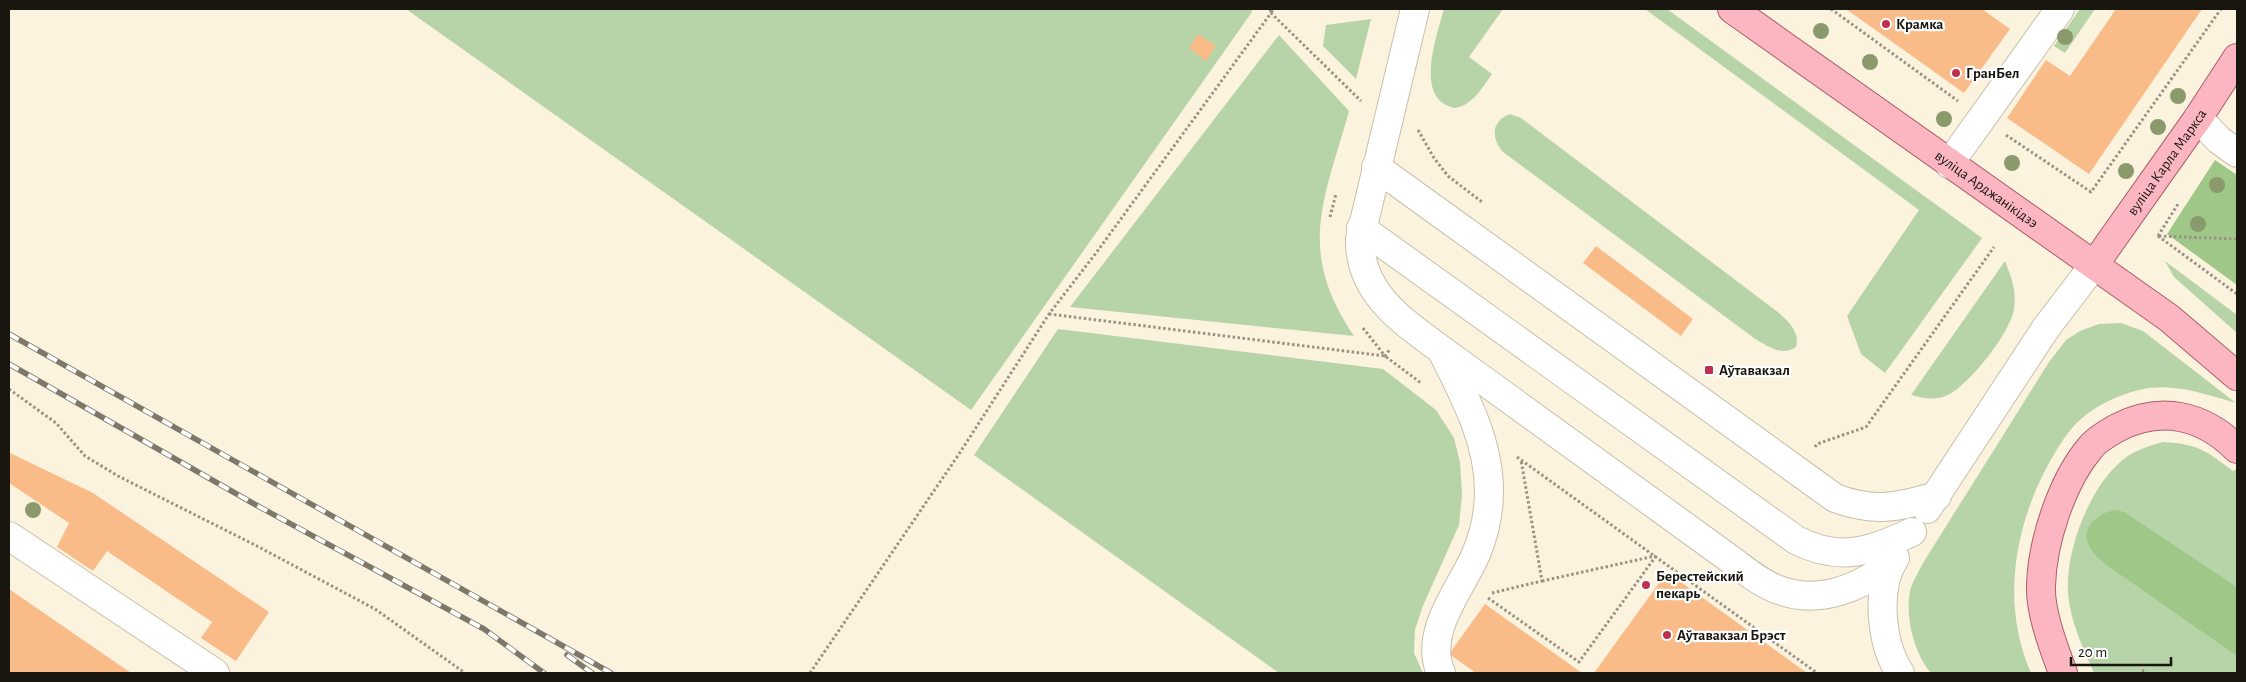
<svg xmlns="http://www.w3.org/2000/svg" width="2246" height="682" font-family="'Alegreya Sans',sans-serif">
<rect width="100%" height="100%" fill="#fcf3de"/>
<g fill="#b7d3a8">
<path d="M 406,9 L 1251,9 L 1252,12 L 971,410 Z"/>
<path d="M 1444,9 L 1503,9 L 1469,57 L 1492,74 C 1482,88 1473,105 1455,108 C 1413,100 1437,35 1444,9 Z"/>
<path d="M 1645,9 L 1667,9 L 1982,238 L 1885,373 L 1861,354 L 1847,316 L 1919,210 Z"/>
<path d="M 2080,9 L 2095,9 L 2065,53 L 2054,46 Z"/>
<path d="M 1371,19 L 1356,79 L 1323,46 L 1326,25 Z"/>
<path d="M 1279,35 L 1349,111 C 1324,201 1296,250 1354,336 L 1070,307 Z"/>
<path d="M 1510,114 L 1521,118 L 1779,313 C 1789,322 1800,332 1796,347 C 1782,357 1767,346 1754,338 L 1503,152 C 1491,138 1491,121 1510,114 Z"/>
<path d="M 2005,261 C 2011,277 2017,290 2014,309 C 2011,332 1969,385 1948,395 C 1936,401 1923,398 1911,395 Z"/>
<path d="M 2165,261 L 2237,315 L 2237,333 L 2174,277 Z"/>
<path d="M 2121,323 L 2143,331 L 2236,403 C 2204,394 2172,382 2139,390 C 2118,395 2097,405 2081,419 C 2067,431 2057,449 2048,465 C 2014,528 2001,605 2031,673 L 1931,673 C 1914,653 1905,617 1910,591 C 1912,582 1919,571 1923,563 L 2049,362 L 2066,340 L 2080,331 L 2099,324 Z"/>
<path d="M 1058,329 L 1383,369 L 1436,410 L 1454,438 L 1460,462 L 1462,495 L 1459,525 L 1422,608 L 1415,630 L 1414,653 L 1423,673 L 1279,673 L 974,455 Z"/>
<path d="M 2163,442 C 2198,444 2205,450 2233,471 L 2237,469 L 2237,673 L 2094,673 C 2083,648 2070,621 2068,593 C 2065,551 2090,485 2124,459 C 2135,450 2149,446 2163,442 Z"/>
</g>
<g fill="#9fc888">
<path d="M 2215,160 L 2237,175 L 2237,285 L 2167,234 Z"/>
<path d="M 2115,510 L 2124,512 L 2237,587 L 2237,656 L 2108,566 C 2102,561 2095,556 2091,549 C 2078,530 2097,513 2115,510 Z"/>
</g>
<g fill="#f9bb88">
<path d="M 1846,9 L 1982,9 L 2010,29 L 1964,93 Z"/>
<path d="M 2116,9 L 2202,9 L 2089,174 L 2007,118 L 2046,60 L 2070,76 Z"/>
<path d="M 1198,34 L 1216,46 L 1206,61 L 1189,48 Z"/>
<path d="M 1596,246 L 1693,319 L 1681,336 L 1583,263 Z"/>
<path d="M 10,453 L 93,493 L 269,612 L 236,661 L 201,638 L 212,622 L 107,551 L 93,571 L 57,547 L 69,523 L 9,483 Z"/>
<path d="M 1667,572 L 1807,673 L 1594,673 Z"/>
<path d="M 9,589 L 131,673 L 9,673 Z"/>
<path d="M 1485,604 L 1582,673 L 1476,673 L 1449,654 Z"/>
</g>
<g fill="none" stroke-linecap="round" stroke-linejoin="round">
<g stroke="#c7bfab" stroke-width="30">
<g id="minor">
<path d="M 1415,9 L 1360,239 C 1359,294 1404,322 1443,351 L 1730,559 C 1745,570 1761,584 1779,590 C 1819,605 1859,588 1891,564"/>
<path d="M 2198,118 L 2219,140 L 2237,153"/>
<path d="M 1949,164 L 2060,9"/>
<path d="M 1376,167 L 1835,498 C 1874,513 1899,507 1937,496"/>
<path d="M 1361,228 L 1796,540 C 1839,562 1870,552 1912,532"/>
<path d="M 1927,509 L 2046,328 L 2094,265"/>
<path d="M 9,536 L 215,673"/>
<path d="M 1895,558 C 1875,588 1881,644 1900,673"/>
<path d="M 1441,673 C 1423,632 1460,591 1476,554 C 1484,535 1489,512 1489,491 C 1489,442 1465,397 1444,355"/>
</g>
</g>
<g stroke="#aa5f69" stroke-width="30">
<g id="major">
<path id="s1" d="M 1732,9 L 2169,318 L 2237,376"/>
<path id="s2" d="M 2094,265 L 2198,118 L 2237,58"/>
<path d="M 2063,673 C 2054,648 2040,613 2041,586 C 2042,542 2062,481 2090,448 C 2096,440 2108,433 2117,428 C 2161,405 2203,415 2237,449"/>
</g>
</g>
<g stroke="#9a9384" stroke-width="3" stroke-dasharray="2.5 2.5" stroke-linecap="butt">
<path d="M 1270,9 L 1271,13 L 1273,9"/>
<path d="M 1831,9 L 1958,101"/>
<path d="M 1418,130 L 1434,158 L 1448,176 L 1482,202"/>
<path d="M 2006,135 L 2091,192 L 2221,9"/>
<path d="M 1330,217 L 1336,194"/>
<path d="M 2158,236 L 2178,204"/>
<path d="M 2158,236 L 2237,294"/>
<path d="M 2159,236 L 2237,239"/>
<path d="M 1049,314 L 1385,356 L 1421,383"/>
<path d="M 1363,328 L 1385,356 L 1390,349"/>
<path d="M 9,389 L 56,423 L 85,456 L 118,476 L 255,545 L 375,609 L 465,673"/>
<path d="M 1815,447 L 1817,444 L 1866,427 L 1994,247"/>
<path d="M 1517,457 L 1817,673"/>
<path d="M 1542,581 L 1655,556"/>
<path d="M 1492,593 L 1542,581 L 1521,460"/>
<path d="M 1488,598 L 1579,662 L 1656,556"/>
<path d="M 2142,670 L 2147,673"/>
<path d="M 810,673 L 959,454 L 1049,314 L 1096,253 L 1271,13 L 1361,101"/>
</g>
<use href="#minor" stroke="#fff" stroke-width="28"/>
<use href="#major" stroke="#fbb6c2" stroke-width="28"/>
<g stroke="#7d786a" stroke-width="5.5">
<g id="rail">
<path d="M 9,334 L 611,673"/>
<path d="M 9,364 L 256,505 L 484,629 L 544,673"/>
<path d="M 567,655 L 592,673"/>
</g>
</g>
<use href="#rail" stroke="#fff" stroke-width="4" stroke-dasharray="11" stroke-linecap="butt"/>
</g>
<g fill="#8a9a6c">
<circle cx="1821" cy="31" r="8"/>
<circle cx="2065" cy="37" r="8"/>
<circle cx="1870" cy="62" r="8"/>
<circle cx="2178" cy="96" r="8"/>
<circle cx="1944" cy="119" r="8"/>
<circle cx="2158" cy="127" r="8"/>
<circle cx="2012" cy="163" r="8"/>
<circle cx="2126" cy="171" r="8"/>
<circle cx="2217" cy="185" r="8"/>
<circle cx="2198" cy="224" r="8"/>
<circle cx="33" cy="510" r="8"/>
</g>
<g fill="#bf2f4f" stroke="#fff" stroke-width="2">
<circle cx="1886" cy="24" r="5"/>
<circle cx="1956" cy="73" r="5"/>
<rect x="1704" y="365" width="10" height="10" rx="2.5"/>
<circle cx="1646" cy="585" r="5"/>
<circle cx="1667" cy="635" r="5"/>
</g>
<g text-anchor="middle" stroke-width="4.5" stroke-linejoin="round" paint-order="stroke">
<g font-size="15" font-weight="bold" fill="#19160f" stroke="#fff" text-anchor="start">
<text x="1896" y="29">Крамка</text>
<text x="1966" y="78">ГранБел</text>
<text x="1719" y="375">Аўтавакзал</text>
<text x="1656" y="581">Берестейский<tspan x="1656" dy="17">пекарь</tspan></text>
<text x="1677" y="640">Аўтавакзал Брэст</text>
</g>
<g font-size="15" fill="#19160f" stroke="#fff">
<text dy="5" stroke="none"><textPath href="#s2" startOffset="126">вуліца Карла Маркса</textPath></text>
<text dy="5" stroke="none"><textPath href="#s1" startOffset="312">вуліца Арджанікідзэ</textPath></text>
</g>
</g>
<rect width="2246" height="682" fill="none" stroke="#19160f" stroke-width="20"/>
<path d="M2071 657v8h100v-8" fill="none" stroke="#19160f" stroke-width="2.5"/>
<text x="2078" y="657" font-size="15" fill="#19160f" stroke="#ffffff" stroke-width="4" paint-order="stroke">20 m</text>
</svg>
